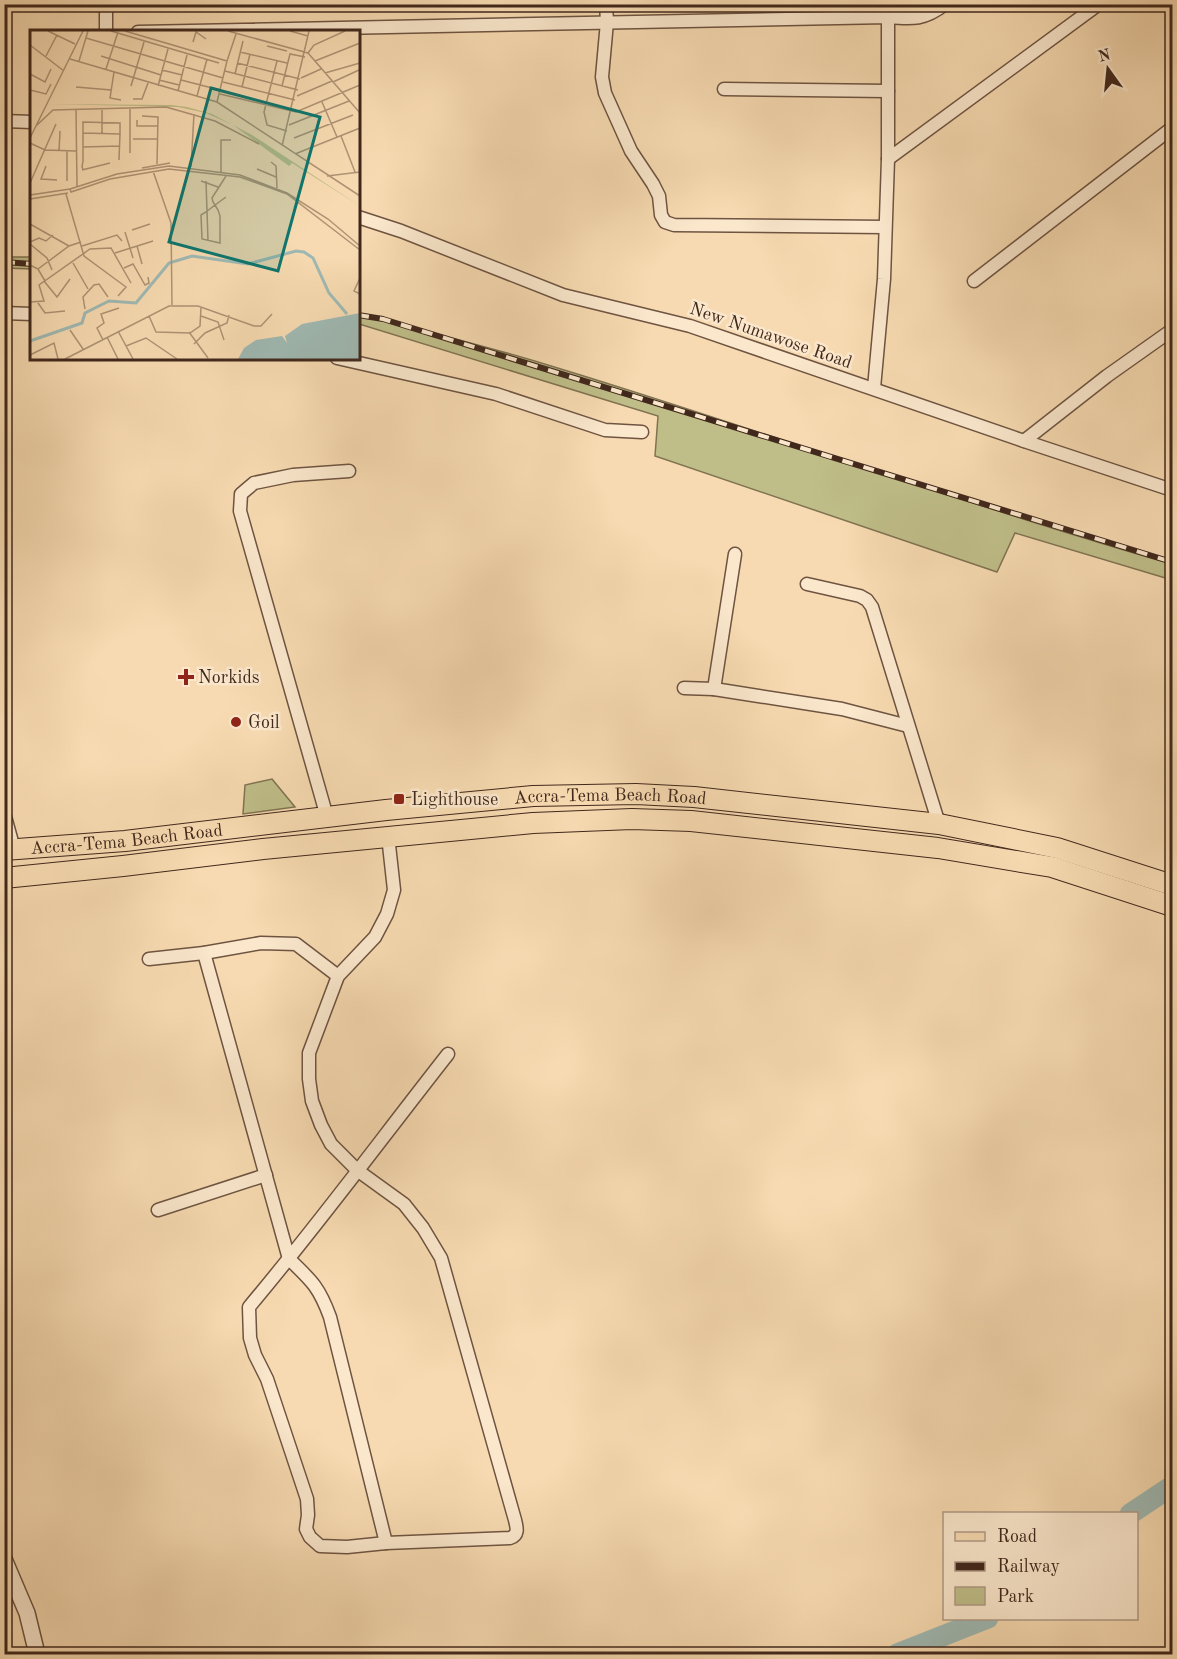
<svg xmlns="http://www.w3.org/2000/svg" width="1177" height="1659" font-family="'Old Standard TT',serif">
<rect width="100%" height="100%" fill="#f7dab1"/>
<filter id="stains"><feTurbulence type="fractalNoise" baseFrequency=".00333" numOctaves="4"/><feColorMatrix values="0 0 0 0 .2 0 0 0 0 .09 0 0 0 0 .02 0 0 0 .5 -.17"/></filter>
<radialGradient id="worn" r=".72"><stop offset=".6" stop-color="#630" stop-opacity="0"/><stop offset="1" stop-color="#630" stop-opacity=".3"/></radialGradient>
<g fill="#bfbe89" stroke="#807352" stroke-width="1.5">
<path d="M 5,257 L 31,257 L 31,269 L 5,268 Z"/>
<path d="M 359,313 C 423,331 487,346 551,366 C 759,429 963,504 1172,564 L 1172,580 L 1015,533 L 997,572 L 655,456 L 658,416 L 359,324 Z"/>
<path d="M 272,779 L 295,807 L 243,814 L 245,785 Z"/>
</g>
<g fill="none" stroke-linecap="round" stroke-linejoin="round">
<g stroke="#9fb9b3" stroke-width="21">
<path d="M 1130,1514 L 1172,1486"/>
<path d="M 897,1654 L 988,1618"/>
</g>
<g stroke="#6e5441" stroke-width="15">
<g id="minor">
<path d="M 106,4 L 106,32"/>
<path d="M 606,4 L 607,22 L 602,77 L 605,93 L 631,151 L 653,184 L 659,196 L 661,215 L 665,222 L 674,225 L 885,227"/>
<path d="M 138,32 L 888,17 C 913,19 925,20 945,4"/>
<path d="M 724,89 L 888,91"/>
<path d="M 4,121 L 32,122"/>
<path d="M 888,159 L 1099,4"/>
<path d="M 358,217 L 401,231 L 563,295 L 690,326 L 1024,441 L 1172,490"/>
<path d="M 974,281 L 1172,128"/>
<path d="M 4,313 L 32,314"/>
<path d="M 337,358 L 496,394 L 605,430 L 642,432"/>
<path d="M 874,388 L 884,279 L 888,159 L 888,4"/>
<path d="M 1024,441 L 1107,376 L 1172,330"/>
<path d="M 807,584 L 860,596 L 867,600 L 872,607 L 939,824"/>
<path d="M 684,688 L 714,689 L 842,709 L 908,726"/>
<path d="M 714,689 L 735,554"/>
<path d="M 4,813 L 14,849"/>
<path d="M 327,817 L 240,511 L 241,494 L 254,483 L 293,475 L 349,471"/>
<path d="M 388,836 L 394,890 L 387,914 L 375,937 L 338,976 L 309,1053 L 309,1079 L 312,1101 L 321,1125 L 331,1144 L 357,1170 L 404,1204 L 423,1228 L 441,1258 L 515,1520 C 517,1528 519,1535 510,1538 L 386,1543 L 347,1547 L 320,1546 L 310,1537 L 306,1529 L 308,1515 L 307,1499 L 267,1379 L 255,1355 L 250,1338 L 249,1307 C 318,1225 382,1138 448,1054"/>
<path d="M 204,953 L 289,1259 C 312,1281 319,1287 330,1317 L 386,1543"/>
<path d="M 149,959 L 204,953 L 261,943 L 296,944 L 338,976"/>
<path d="M 158,1210 L 266,1175"/>
</g>
</g>
<g stroke="#6e5441" stroke-width="18">
<path id="tertiary" d="M 4,1559 L 27,1613 L 37,1654"/>
</g>
<g stroke="#41281c" stroke-width="22">
<g id="primary">
<path id="s1" d="M 4,850 L 125,841 L 386,810 L 533,796 L 636,794 L 694,797 L 939,824 L 1057,848 L 1172,885"/>
<path d="M 4,878 L 123,866 L 263,849 L 533,823 L 632,819 L 691,821 L 938,848 L 1052,867 L 1172,906"/>
</g>
</g>
<use href="#minor" stroke="#fae7cc" stroke-width="12"/>
<use href="#tertiary" stroke="#fae7cc" stroke-width="15"/>
<use href="#primary" stroke="#f7dab1" stroke-width="20"/>
<g stroke="#41281c" stroke-width="6">
<g id="rail">
<path d="M 4,262 L 32,264"/>
<path d="M 358,315 L 383,319 L 1172,562"/>
</g>
</g>
<use href="#rail" stroke="#fae7cc" stroke-width="4" stroke-dasharray="11" stroke-linecap="butt"/>
</g>
<g fill="#8f2418" stroke="#fae7cc" stroke-width="2">
<path d="M183 668h6v6h6v6h-6v6h-6v-6h-6v-6h6z"/>
<circle cx="236" cy="722" r="6"/>
<rect x="393" y="793" width="12" height="12" rx="3"/>
</g>
<g text-anchor="middle" stroke-width="5" stroke-linejoin="round" paint-order="stroke">
<g font-size="18" fill="#41281c" stroke="#fae7cc">
<text transform="translate(771 335) rotate(19)" y="6">New Numawose Road</text>
<text dy="6" stroke="none"><textPath href="#s1" startOffset="609">Accra-Tema Beach Road</textPath></text>
<text dy="6" stroke="none"><textPath href="#s1" startOffset="123">Accra-Tema Beach Road</textPath></text>
</g>
<g font-size="18" fill="#41281c" stroke="#fae7cc" text-anchor="start">
<text x="198" y="683">Norkids</text>
<text x="248" y="728">Goil</text>
<text x="411" y="805">Lighthouse</text>
</g>
</g>
<g transform="translate(30 30)">
<rect width="330" height="330" fill="#f7dab1"/>
<path d="M 18,74 L 141,75 L 157,77 L 182,84 L 222,105 L 330,176 L 262,133 L 259,136 L 203,95 L 176,83 L 148,77 Z" fill="#bfbe89"/>
<path d="M 330,283 L 330,329 L 208,329 L 214,318 L 226,310 L 252,306 L 257,313 L 255,306 L 272,294 Z" fill="#9fb9b3"/>
<path fill="none" stroke="#9fb9b3" stroke-width="3" d="M 0,311 L 52,293 L 55,283 L 79,271 L 106,273 L 139,233 L 162,226 L 218,234 L 266,221 L 274,222 L 283,228 L 299,263 L 317,284"/>
<path fill="none" stroke="#ae9375" stroke-width="1.5" d="M 18,1 L 45,14M 81,1 L 189,33M 95,1 L 197,31 L 206,4M 198,1 L 278,23 L 330,83M 260,1 L 278,6M 56,8 L 193,48M 163,12 L 166,2 L 176,9M 0,15 L 34,41M 237,16 L 257,21M 210,22 L 257,33M 278,23 L 284,15 L 315,1M 16,26 L 27,5M 71,26 L 131,45M 40,29 L 187,72 L 330,166M 49,31 L 58,1M 247,31 L 234,82 L 237,95 L 257,101M 285,31 L 330,13M 207,33 L 270,49M 76,39 L 88,2M 132,40 L 152,45M 195,41 L 268,60M 84,42 L 80,68 L 91,70M 295,43 L 330,33M 0,44 L 15,52 L 21,39M 205,44 L 213,11M 271,48 L 291,39M 129,50 L 149,55M 151,50 L 190,60M 193,52 L 265,70M 303,52 L 329,40M 101,56 L 114,12M 128,56 L 138,19M 252,56 L 260,24 L 275,27M 46,57 L 81,60M 212,57 L 220,24M 0,60 L 16,64 L 21,54M 148,61 L 157,25M 190,64 L 266,82 L 330,55M 167,66 L 177,29M 267,66 L 302,51M 103,69 L 112,69 L 118,53M 187,72 L 197,31M 292,72 L 307,107M 46,80 L 47,156M 112,86 L 128,87 L 127,134M 107,90 L 107,96 L 128,96M 259,95 L 319,71M 6,96 L 23,80 L 136,77 L 185,91 L 229,114M 72,104 L 72,80M 311,106 L 325,142M 0,108 L 53,1M 264,108 L 323,85M 103,109 L 128,109M 0,113 L 15,120 L 46,121M 252,116 L 279,1M 53,117 L 90,116M 29,121 L 30,101M 37,121 L 37,151M 100,123 L 100,79M 265,124 L 330,98M 89,130 L 90,104M 241,132 L 246,136 L 247,158M 16,136 L 11,149 L 27,150M 161,137 L 164,84M 112,138 L 140,133M 53,139 L 52,137 L 53,131 L 53,92 L 90,93 L 90,104 L 53,103M 227,139 L 246,147M 52,140 L 80,133M 123,141 L 141,193 L 142,275M 191,142 L 191,110 L 201,110M 196,146 L 182,168 L 183,172 L 185,175 L 188,180 L 190,186 L 190,213 L 172,209 L 171,185 L 176,182 L 185,175 L 196,167M 297,146 L 330,142M 171,151 L 188,157M 176,151 L 178,211M 0,153 L 26,94M 36,164 L 54,226 L 96,257 L 88,266M 0,165 L 40,159M 0,169 L 38,163M 0,194 L 39,216M 102,200 L 120,194M 95,202 L 103,228M 0,212 L 9,208 L 16,211 L 23,205M 0,214 L 17,228 L 22,240M 52,216 L 87,205 L 92,211M 107,216 L 112,234M 330,216 L 298,189 L 257,163 L 210,145 L 139,136 L 87,144 L 40,159 L 41,162 L 80,149 L 139,139 L 210,147 L 257,164 L 330,220M 85,223 L 123,211M 43,233 L 58,259M 0,235 L 8,239 L 15,251M 94,238 L 103,234 L 115,255 L 119,253 L 118,247M 8,239 L 39,216 L 51,212M 330,248 L 324,261 L 330,264M 14,251 L 27,267 L 40,249M 0,272 L 14,271 L 9,255 L 60,219 L 81,218 L 101,253M 8,273 L 15,283 L 35,281M 55,279 L 53,267 L 64,255 L 69,254 L 78,267M 119,286 L 126,302 L 160,303 L 170,296 L 171,277M 171,286 L 188,292 L 194,310M 40,300 L 53,319M 88,301 L 103,329M 159,302 L 178,328M 77,307 L 88,329M 73,310 L 67,298 L 74,293 L 71,284 L 89,278M 164,314 L 175,303 L 197,293 L 199,285M 96,316 L 116,308 L 147,329M 0,325 L 24,313 L 28,329M 35,329 L 139,276 L 168,276 L 224,296 L 231,296 L 242,284"/>
<path fill="#0f766e" fill-opacity="0.15" stroke="#0f766e" stroke-width="3" d="M 181,58 L 290,87 L 248,241 L 139,212 Z"/>
<rect width="330" height="330" fill="none" stroke="#41281c" stroke-width="3"/>
</g>
<rect width="1177" height="1659" fill="none" stroke="#f7dab1" stroke-width="24"/>
<rect x="6" y="6" width="1165" height="1647" fill="none" stroke="#41281c" stroke-width="3"/>
<rect x="12" y="12" width="1153" height="1635" fill="none" stroke="#41281c" stroke-width="1.5"/>
<rect x="943" y="1512" width="195" height="108" fill="#fae7cc" stroke="#b09b86" stroke-width="1.5"/>
<rect x="955" y="1532" width="30" height="9" fill="#f7dab1" stroke="#b09b86" stroke-width="1.5"/>
<text x="997" y="1542" font-size="18" fill="#41281c">Road</text>
<rect x="955" y="1562" width="30" height="9" fill="#41281c" stroke="#b09b86" stroke-width="1.5"/>
<text x="997" y="1572" font-size="18" fill="#41281c">Railway</text>
<rect x="955" y="1587" width="30" height="18" fill="#bfbe89" stroke="#b09b86" stroke-width="1.5"/>
<text x="997" y="1602" font-size="18" fill="#41281c">Park</text>
<g transform="translate(1108 69) rotate(345)" stroke="#fae7cc" stroke-width="4.5" paint-order="stroke">
<path d="M0-4.5L10 22L0 15L-10 22Z" fill="#41281c"/>
<text y="-9" font-size="16" font-weight="bold" text-anchor="middle" fill="#41281c">N</text>
</g>
<rect width="100%" height="100%" filter="url(#stains)"/>
<rect width="100%" height="100%" fill="url(#worn)"/>
</svg>
